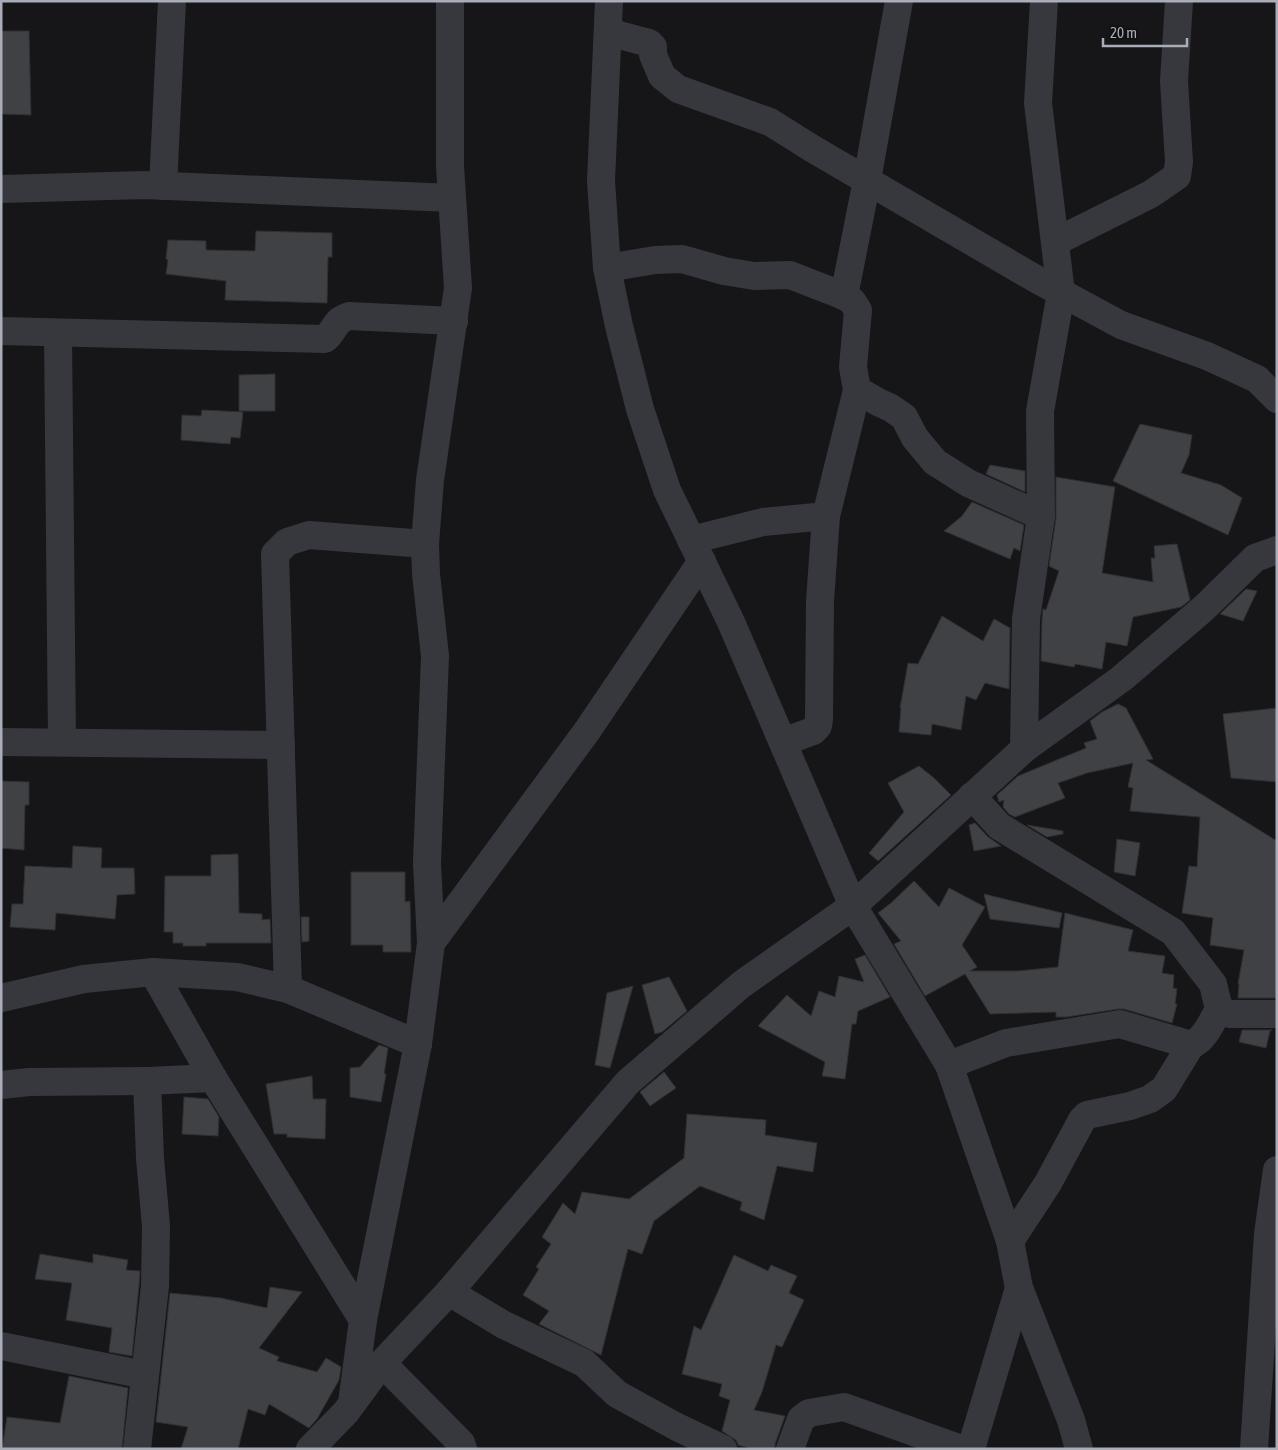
<svg xmlns="http://www.w3.org/2000/svg" width="1278" height="1450" font-family="'Asap Condensed',sans-serif">
<rect width="100%" height="100%" fill="#161618"/>
<g fill="#404145" stroke="#303034">
<path d="M 1,31 L 29,31 L 31,115 L 1,114 Z"/>
<path d="M 256,231 L 332,233 L 332,257 L 328,257 L 327,303 L 225,300 L 226,281 L 166,274 L 168,260 L 166,259 L 168,240 L 206,241 L 206,250 L 255,251 Z"/>
<path d="M 275,374 L 275,411 L 239,411 L 239,375 Z"/>
<path d="M 202,410 L 243,412 L 240,438 L 231,437 L 230,444 L 181,440 L 182,415 L 201,416 Z"/>
<path d="M 1140,424 L 1192,435 L 1189,455 L 1181,473 L 1221,485 L 1242,498 L 1228,535 L 1113,481 Z"/>
<path d="M 990,465 L 1025,471 L 1025,492 L 986,474 Z"/>
<path d="M 1056,477 L 1115,487 L 1102,573 L 1153,582 L 1151,558 L 1155,558 L 1154,546 L 1177,544 L 1190,600 L 1181,607 L 1133,617 L 1127,646 L 1106,642 L 1102,669 L 1075,664 L 1074,667 L 1041,661 L 1042,620 L 1043,609 L 1046,610 L 1059,571 L 1049,566 L 1056,518 Z"/>
<path d="M 972,502 L 1024,525 L 1020,551 L 1014,548 L 1010,559 L 944,531 L 962,516 Z"/>
<path d="M 1246,589 L 1257,591 L 1243,621 L 1220,614 Z"/>
<path d="M 942,616 L 983,641 L 994,619 L 1010,628 L 1009,689 L 985,683 L 976,700 L 966,696 L 961,730 L 932,724 L 931,735 L 899,732 L 901,708 L 900,708 L 908,663 L 918,664 Z"/>
<path d="M 1118,704 L 1126,708 L 1153,759 L 1146,760 L 1277,841 L 1277,998 L 1238,998 L 1239,984 L 1238,984 L 1244,950 L 1210,945 L 1213,918 L 1182,913 L 1189,866 L 1197,867 L 1200,817 L 1130,811 L 1133,788 L 1128,787 L 1133,763 L 1087,773 L 1058,783 L 1065,798 L 1015,817 L 1009,814 L 1003,807 L 1004,800 L 999,802 L 997,795 L 1018,776 L 1086,748 L 1084,743 L 1097,739 L 1090,721 L 1102,712 Z"/>
<path d="M 1277,708 L 1277,782 L 1231,778 L 1223,714 Z"/>
<path d="M 919,766 L 934,778 L 951,795 L 878,861 L 869,853 L 904,812 L 888,783 Z"/>
<path d="M 1,781 L 29,782 L 29,805 L 25,805 L 24,850 L 1,848 Z"/>
<path d="M 975,823 L 988,837 L 1001,846 L 974,851 L 969,825 Z"/>
<path d="M 1027,825 L 1063,831 L 1063,834 L 1047,837 Z"/>
<path d="M 1117,839 L 1140,843 L 1135,876 L 1114,872 Z"/>
<path d="M 73,846 L 102,848 L 101,868 L 134,868 L 135,894 L 117,895 L 115,919 L 56,913 L 55,930 L 10,927 L 12,904 L 23,904 L 25,866 L 72,868 Z"/>
<path d="M 238,854 L 239,913 L 262,914 L 262,920 L 270,919 L 271,943 L 206,943 L 206,946 L 183,946 L 183,943 L 173,943 L 173,932 L 164,932 L 165,876 L 211,876 L 211,855 Z"/>
<path d="M 351,872 L 405,872 L 405,902 L 410,901 L 411,952 L 383,952 L 383,945 L 351,945 Z"/>
<path d="M 914,881 L 939,907 L 949,888 L 985,907 L 962,945 L 977,967 L 970,971 L 1018,971 L 1058,967 L 1065,913 L 1133,930 L 1128,951 L 1165,956 L 1162,973 L 1174,975 L 1173,988 L 1177,989 L 1175,1004 L 1177,1004 L 1172,1023 L 1124,1009 L 1118,1009 L 1066,1017 L 1056,1017 L 1056,1012 L 990,1014 L 965,974 L 925,996 L 894,944 L 901,941 L 878,913 L 891,903 Z"/>
<path d="M 984,894 L 1062,913 L 1059,928 L 990,919 Z"/>
<path d="M 301,917 L 309,917 L 309,941 L 302,942 Z"/>
<path d="M 865,955 L 890,997 L 858,1011 L 856,1024 L 852,1024 L 845,1079 L 822,1076 L 825,1062 L 758,1026 L 787,995 L 811,1016 L 819,991 L 835,997 L 839,976 L 864,982 L 855,959 Z"/>
<path d="M 669,977 L 687,1011 L 662,1032 L 655,1034 L 642,985 Z"/>
<path d="M 633,986 L 610,1068 L 595,1065 L 607,993 Z"/>
<path d="M 1242,1030 L 1272,1030 L 1270,1031 L 1266,1048 L 1239,1042 Z"/>
<path d="M 379,1045 L 388,1048 L 384,1074 L 386,1074 L 381,1102 L 350,1097 L 350,1068 L 360,1067 Z"/>
<path d="M 664,1072 L 676,1088 L 650,1106 L 640,1092 Z"/>
<path d="M 312,1076 L 313,1099 L 326,1099 L 325,1139 L 287,1137 L 287,1134 L 274,1134 L 266,1084 Z"/>
<path d="M 184,1097 L 208,1099 L 219,1117 L 218,1136 L 182,1134 Z"/>
<path d="M 687,1114 L 766,1120 L 765,1135 L 817,1143 L 813,1172 L 777,1166 L 764,1220 L 740,1210 L 742,1202 L 700,1186 L 654,1221 L 642,1254 L 628,1249 L 601,1355 L 539,1324 L 549,1311 L 523,1295 L 539,1269 L 536,1267 L 551,1244 L 542,1237 L 563,1203 L 575,1214 L 582,1192 L 629,1199 L 684,1158 Z"/>
<path d="M 40,1254 L 93,1263 L 93,1254 L 128,1260 L 126,1270 L 140,1271 L 139,1285 L 132,1356 L 109,1352 L 112,1328 L 66,1320 L 72,1283 L 35,1279 Z"/>
<path d="M 734,1255 L 768,1271 L 771,1265 L 797,1276 L 789,1293 L 804,1300 L 782,1347 L 776,1345 L 762,1392 L 754,1410 L 785,1416 L 775,1444 L 775,1449 L 753,1449 L 738,1445 L 736,1440 L 722,1431 L 730,1400 L 719,1396 L 722,1384 L 682,1374 L 694,1326 L 701,1330 Z"/>
<path d="M 270,1287 L 302,1292 L 259,1348 L 279,1357 L 277,1361 L 317,1372 L 326,1358 L 341,1367 L 339,1380 L 317,1419 L 309,1428 L 269,1404 L 265,1415 L 248,1409 L 238,1449 L 181,1449 L 188,1427 L 156,1422 L 170,1293 L 221,1298 L 267,1308 Z"/>
<path d="M 69,1376 L 128,1388 L 122,1449 L 2,1449 L 7,1417 L 60,1423 Z"/>
</g>
<g fill="none" stroke-linecap="round" stroke-linejoin="round">
<g stroke="#37383d" stroke-width="28">
<path d="M 609,1 L 601,181 L 607,268 L 619,326 L 640,409 L 667,490 L 731,622 L 853,906 L 949,1065 L 1010,1241 L 1019,1288 L 1071,1420 L 1079,1449"/>
<path d="M 608,32 L 649,43 L 653,47 L 653,55 L 662,76 L 678,89 L 770,122 L 813,149 L 1036,279 L 1121,325 L 1207,356 L 1257,379 L 1277,399"/>
<path d="M 163,186 L 172,1"/>
<path d="M 1,189 L 145,185 L 452,198"/>
<path d="M 1055,242 L 1151,194 L 1177,176 L 1179,162 L 1174,81 L 1179,1"/>
<path d="M 607,268 L 655,260 L 682,259 L 724,271 L 754,276 L 790,275 L 844,296 L 852,301 L 858,310 L 853,367 L 857,390 L 878,402 L 891,408 L 904,417 L 915,438 L 935,462 L 968,483 L 1041,516"/>
<path d="M 844,296 L 867,180 L 899,1"/>
<path d="M 1,331 L 325,339 C 336,330 333,321 349,316 L 454,321"/>
<path d="M 58,333 L 62,742"/>
<path d="M 691,540 L 763,522 L 826,516"/>
<path d="M 1,742 L 281,745"/>
<path d="M 783,742 L 813,731 L 818,726 L 819,719 L 820,601 L 826,516 L 857,390"/>
<path d="M 1024,749 L 1026,619 L 1041,516 L 1040,411 L 1061,293 L 1038,103 L 1044,1"/>
<path d="M 972,796 L 999,826 L 1173,932 L 1213,984 L 1219,1009 L 1229,1014 L 1277,1014"/>
<path d="M 431,943 L 587,731 L 702,561"/>
<path d="M 153,972 L 213,1078 L 363,1320"/>
<path d="M 288,989 L 275,554 L 287,542 L 309,535 L 425,544"/>
<path d="M 1,998 L 84,979 L 153,972 L 237,977 L 288,989 L 418,1044"/>
<path d="M 949,1065 L 1006,1043 L 1120,1024 L 1191,1045 C 1205,1040 1212,1021 1219,1009"/>
<path d="M 1,1085 L 29,1082 L 147,1081"/>
<path d="M 1010,1241 L 1048,1183 L 1082,1120 L 1087,1115 L 1130,1106 L 1150,1099 L 1164,1089 L 1191,1045"/>
<path d="M 449,1292 L 504,1325 L 584,1363 L 617,1394 L 677,1427 L 723,1449"/>
<path d="M 1,1346 L 145,1375"/>
<path d="M 382,1363 L 461,1443 L 463,1449"/>
<path d="M 352,1403 L 363,1320 L 418,1044 L 431,943 L 427,863 L 435,656 L 426,574 L 425,544 L 430,480 L 458,288 L 450,166 L 450,1"/>
<path d="M 137,1449 L 155,1286 L 156,1226 L 150,1158 L 147,1081 L 213,1078"/>
<path d="M 310,1449 L 346,1412 L 382,1363 L 449,1292 L 628,1082 L 742,984 L 853,906 L 1024,749 L 1121,679 L 1204,608 L 1255,558 L 1277,550"/>
<path d="M 790,1449 L 801,1419 L 809,1413 L 844,1407 L 961,1449"/>
<path d="M 971,1449 L 1019,1288"/>
<path d="M 1254,1449 L 1268,1234 L 1277,1170"/>
</g>
</g>
<rect width="1278" height="1450" fill="none" stroke="#a8adb8" stroke-width="5"/>
<path d="M1103 38v8h84v-8" fill="none" stroke="#a8adb8" stroke-width="2.5"/>
<text x="1110" y="38" font-size="15" fill="#a8adb8" stroke="#111113" stroke-width="4" paint-order="stroke">20 m</text>
</svg>
